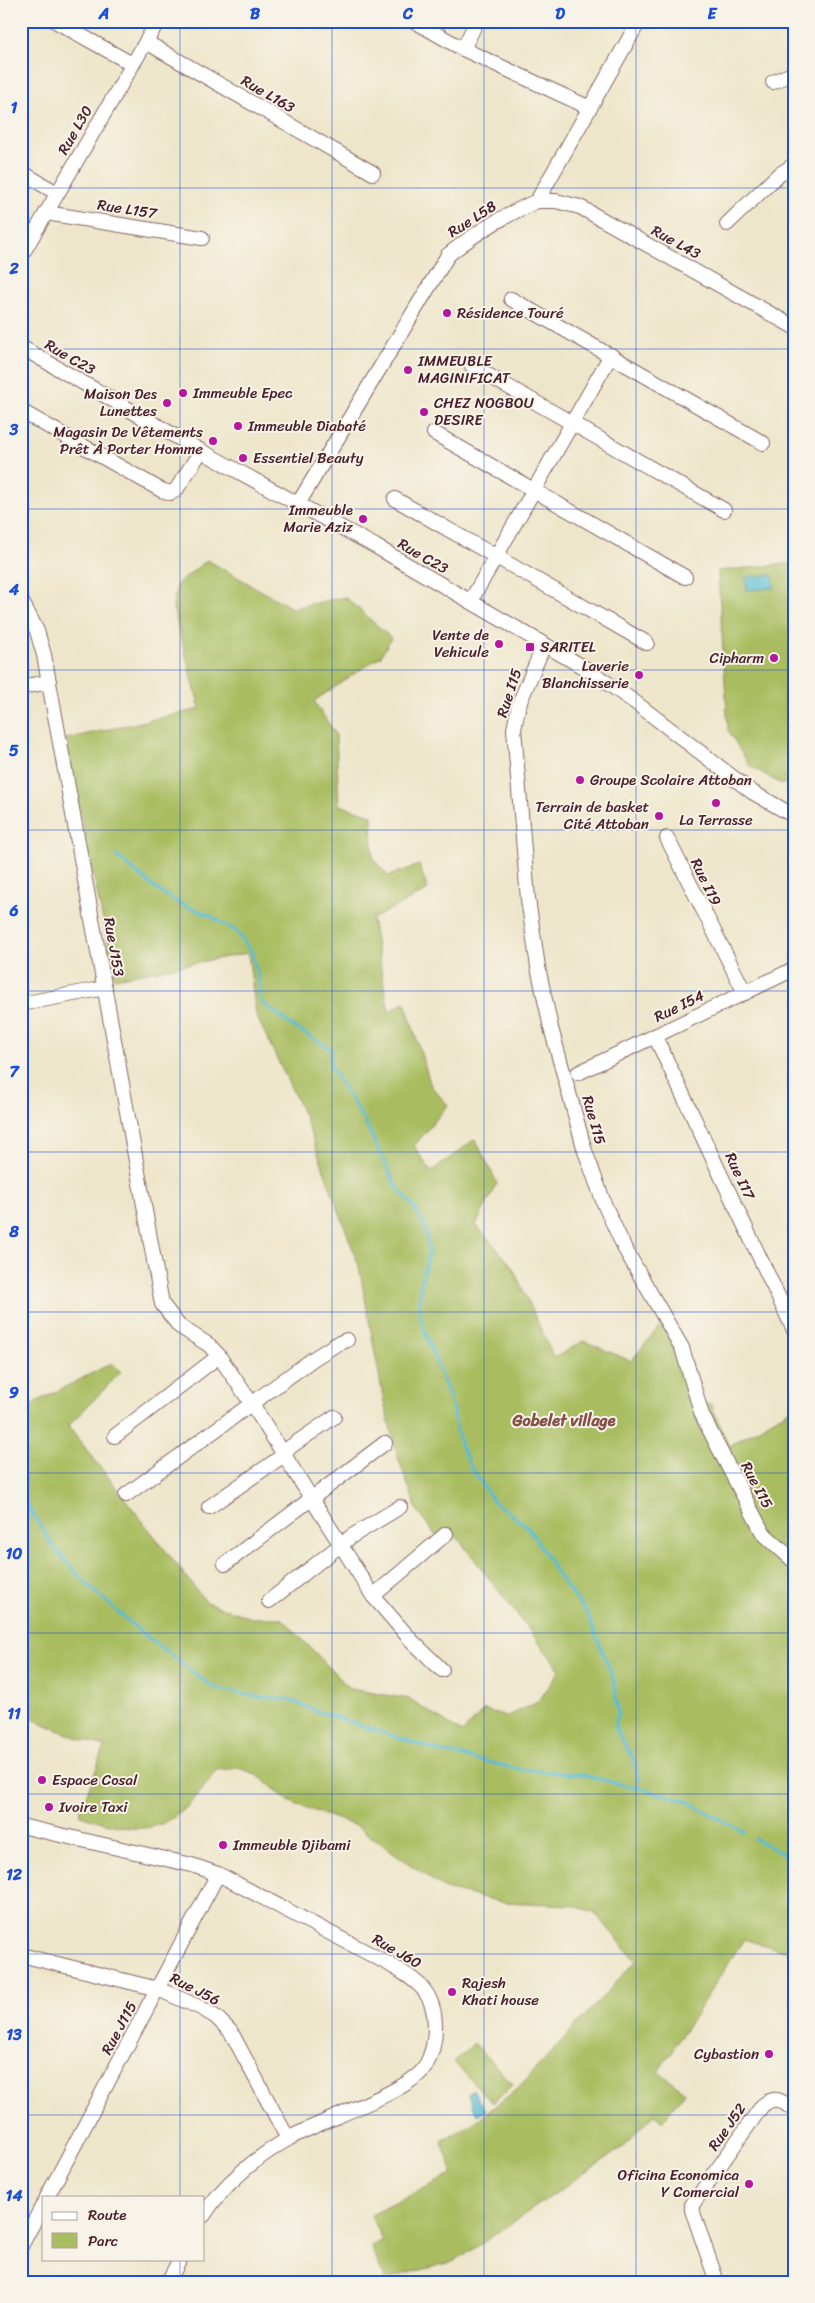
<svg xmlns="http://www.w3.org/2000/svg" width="815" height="2303" font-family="Sriracha,sans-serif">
<rect width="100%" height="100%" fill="#f7f3e8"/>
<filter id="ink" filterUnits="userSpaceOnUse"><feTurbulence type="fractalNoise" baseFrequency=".02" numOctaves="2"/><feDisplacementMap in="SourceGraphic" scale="10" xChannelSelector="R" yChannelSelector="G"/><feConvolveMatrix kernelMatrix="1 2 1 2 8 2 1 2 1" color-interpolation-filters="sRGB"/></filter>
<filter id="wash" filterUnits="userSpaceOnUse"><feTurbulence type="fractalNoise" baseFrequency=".0096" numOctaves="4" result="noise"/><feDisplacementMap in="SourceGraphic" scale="20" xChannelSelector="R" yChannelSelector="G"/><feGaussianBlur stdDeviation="1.12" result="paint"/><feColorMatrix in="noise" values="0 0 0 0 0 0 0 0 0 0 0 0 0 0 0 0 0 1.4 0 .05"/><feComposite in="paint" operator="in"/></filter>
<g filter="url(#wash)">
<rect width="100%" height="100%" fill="#eee6ca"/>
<g fill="#a9bd61" stroke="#7a6e46">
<path d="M 207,560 L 292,608 L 345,597 L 391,638 L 381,656 L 314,701 L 336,735 L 339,805 L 372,815 L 373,859 L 388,876 L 419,865 L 428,890 L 372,919 L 389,1012 L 405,1002 L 431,1086 L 448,1105 L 414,1146 L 431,1172 L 475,1139 L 497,1183 L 476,1225 L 512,1266 L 554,1358 L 584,1341 L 631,1361 L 664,1321 L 696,1404 L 711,1404 L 729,1446 L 794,1407 L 794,1954 L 744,1939 L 658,2072 L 685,2092 L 662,2122 L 654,2114 L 623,2147 L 456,2261 L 385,2279 L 371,2247 L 383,2240 L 371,2215 L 453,2174 L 442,2141 L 475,2122 L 518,2088 L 636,1961 L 594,1912 L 571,1905 L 502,1902 L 445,1889 L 356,1826 L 290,1802 L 256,1774 L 238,1768 L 216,1770 C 176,1831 148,1841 79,1814 L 105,1746 L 77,1738 L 21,1714 L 21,1401 L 26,1407 L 112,1363 L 121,1372 L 68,1426 L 206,1602 L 252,1618 L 282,1618 L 350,1689 L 410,1699 L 462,1733 L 484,1710 L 508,1716 L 538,1702 L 560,1670 L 450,1528 L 435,1535 L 417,1510 L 398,1458 L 384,1402 L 359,1266 L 304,1115 L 256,1015 L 248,953 L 115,978 L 65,739 L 200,709 L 173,608 L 177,584 Z"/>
<path d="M 794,563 L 794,783 L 781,784 L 749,765 L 728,730 L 718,571 Z"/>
<path d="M 474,2043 L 513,2084 L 493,2103 L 454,2062 Z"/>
</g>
<g fill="#55bcd3" stroke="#506e7f">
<path d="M 773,575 L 774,588 L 747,590 L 746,577 Z"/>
<path d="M 473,2090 L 486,2110 L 477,2115 L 468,2094 Z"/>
</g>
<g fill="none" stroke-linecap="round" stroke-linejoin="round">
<g stroke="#55bcd3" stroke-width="3">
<path d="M 117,856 L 156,889 L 179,903 L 209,915 L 236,931 L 251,951 L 258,976 L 261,1002 L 294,1027 L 331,1049 L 330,1066 L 364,1120 L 396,1186 L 410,1202 L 424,1224 L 429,1250 L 421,1284 L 419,1310 L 426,1335 L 451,1401 L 460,1444 L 469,1464 L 493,1501 L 528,1527 L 561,1580 L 587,1613 L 614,1680 L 618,1713 L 615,1728 L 633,1759 L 638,1777 L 637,1788"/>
<path d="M 21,1495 L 55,1549 L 85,1582 L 137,1629 L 214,1688 L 256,1697 L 287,1699 L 320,1712 L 439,1751 L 518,1769 L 583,1775 L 685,1800 L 744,1832"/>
<path d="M 755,1839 L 794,1859"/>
</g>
</g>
</g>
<g filter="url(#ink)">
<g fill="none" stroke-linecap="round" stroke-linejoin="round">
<g stroke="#836563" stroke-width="16">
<g id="minor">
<path d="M 55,21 L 132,64"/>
<path d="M 414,21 L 463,49 L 590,108"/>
<path d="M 146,42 L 373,173"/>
<path d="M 463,49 L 477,21"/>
<path d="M 773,82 L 794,73"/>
<path d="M 21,172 L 57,193"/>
<path d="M 537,201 L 556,201 L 580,207 L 794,327"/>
<path d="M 46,213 L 202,238"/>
<path d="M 727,224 L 777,176 L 794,165"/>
<path d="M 21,256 L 158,21"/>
<path d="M 511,299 L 763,443"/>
<path d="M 21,347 L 201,451 L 375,546 L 590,671 L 636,703 L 752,792 L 794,816"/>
<path d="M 472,366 L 724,510"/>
<path d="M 21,411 L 161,490 L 170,493 L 176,490 L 201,451"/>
<path d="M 434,433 L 685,577"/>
<path d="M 395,499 L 647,643"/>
<path d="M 298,504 L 448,255 C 475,233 505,215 537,201 L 639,21"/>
<path d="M 21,600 L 37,631 L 44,655 L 162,1304 L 179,1326 L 209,1345 L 219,1356 L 252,1404 L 373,1596 L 411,1640 L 442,1670"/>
<path d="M 470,602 L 611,355"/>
<path d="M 544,645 L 519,704 L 514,729 L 528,899 L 538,967 L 551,1028 L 585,1151 L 605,1206 L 625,1249 L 682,1348 L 702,1415 L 730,1470 L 763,1533 L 794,1561"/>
<path d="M 21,687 L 49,682"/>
<path d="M 667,838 L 745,993"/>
<path d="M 21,1004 L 105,988"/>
<path d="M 655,1036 L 794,1330"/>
<path d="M 578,1073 L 794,969"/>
<path d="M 115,1436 L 219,1356"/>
<path d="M 126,1495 L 313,1359 L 335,1345 L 347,1340"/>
<path d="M 209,1507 L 284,1455 L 290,1447 L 334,1417"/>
<path d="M 225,1564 L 385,1443"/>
<path d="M 373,1596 L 446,1534"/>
<path d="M 269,1601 L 352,1536 L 400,1507"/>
<path d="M 21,1826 L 192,1865 L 218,1874 L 389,1964 C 417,1981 435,1991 435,2027 C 435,2040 432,2055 425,2067 C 410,2092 318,2121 288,2139 C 257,2157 223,2184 204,2215"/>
<path d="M 21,1955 L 158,1989 L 201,2008 L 216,2017 L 231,2032 L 288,2139"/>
<path d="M 47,2197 L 218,1874"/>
<path d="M 21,2246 L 44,2203"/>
<path d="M 168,2282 L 180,2259"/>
<path d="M 717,2282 L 692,2210 L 692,2205 L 762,2106 C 775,2095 781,2100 794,2110"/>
</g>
</g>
<use href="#minor" stroke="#fff" stroke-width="14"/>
</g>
</g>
<path fill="none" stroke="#1d4ed8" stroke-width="1" stroke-opacity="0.55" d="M 180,21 L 180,2197M 332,21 L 332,2282M 484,21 L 484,2282M 636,21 L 636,2282M 21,188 L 794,188M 21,349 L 794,349M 21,509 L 794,509M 21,670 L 794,670M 21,830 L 794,830M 21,991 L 794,991M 21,1152 L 794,1152M 21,1312 L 794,1312M 21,1473 L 794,1473M 21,1633 L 794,1633M 21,1794 L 794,1794M 21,1954 L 794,1954M 21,2115 L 794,2115M 180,2259 L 180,2282"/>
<g fill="#b5179e" stroke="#f7f3e8" stroke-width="2">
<circle cx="447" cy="313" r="5"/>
<circle cx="408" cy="370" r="5"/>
<circle cx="183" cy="393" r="5"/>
<circle cx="167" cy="403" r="5"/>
<circle cx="424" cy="412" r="5"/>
<circle cx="238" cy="426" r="5"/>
<circle cx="213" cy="441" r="5"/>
<circle cx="243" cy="458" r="5"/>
<circle cx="363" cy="519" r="5"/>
<circle cx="499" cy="644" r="5"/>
<rect x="525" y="642" width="10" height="10" rx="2.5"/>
<circle cx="774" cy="658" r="5"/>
<circle cx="639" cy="675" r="5"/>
<circle cx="580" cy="780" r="5"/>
<circle cx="716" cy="803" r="5"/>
<circle cx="659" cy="816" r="5"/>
<circle cx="42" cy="1780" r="5"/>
<circle cx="49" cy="1807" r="5"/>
<circle cx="223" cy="1845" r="5"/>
<circle cx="452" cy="1992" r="5"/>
<circle cx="769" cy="2054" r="5"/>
<circle cx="749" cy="2184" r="5"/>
</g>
<g text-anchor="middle" stroke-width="4" stroke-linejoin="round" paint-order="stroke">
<g font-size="15" fill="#4a1f2b" stroke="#f7f3e8">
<text transform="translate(268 94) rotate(30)" y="5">Rue L163</text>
<text transform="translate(75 130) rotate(-60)" y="5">Rue L30</text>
<text transform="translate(127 209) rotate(9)" y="5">Rue L157</text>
<text transform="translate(472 219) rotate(-33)" y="5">Rue L58</text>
<text transform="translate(676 242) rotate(29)" y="5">Rue L43</text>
<text transform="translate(70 357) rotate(30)" y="5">Rue C23</text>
<text transform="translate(423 556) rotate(30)" y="5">Rue C23</text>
<text transform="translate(509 693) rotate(-72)" y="5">Rue I15</text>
<text transform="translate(706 882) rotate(64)" y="5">Rue I19</text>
<text transform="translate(114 947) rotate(80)" y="5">Rue J153</text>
<text transform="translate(679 1006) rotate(-26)" y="5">Rue I54</text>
<text transform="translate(594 1120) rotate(74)" y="5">Rue I15</text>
<text transform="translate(740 1176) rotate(65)" y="5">Rue I17</text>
<text transform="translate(757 1485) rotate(62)" y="5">Rue I15</text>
<text transform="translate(397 1951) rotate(30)" y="5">Rue J60</text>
<text transform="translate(195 1989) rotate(27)" y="5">Rue J56</text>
<text transform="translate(119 2028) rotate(-62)" y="5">Rue J115</text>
<text transform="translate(727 2127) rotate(-55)" y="5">Rue J52</text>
</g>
<g font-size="15" fill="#4a1f2b" stroke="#f7f3e8" text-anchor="start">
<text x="457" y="318">Résidence Touré</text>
<text x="418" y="366">IMMEUBLE<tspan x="418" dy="17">MAGINIFICAT</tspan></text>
<text x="193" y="398">Immeuble Epec</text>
<text x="157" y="399" text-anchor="end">Maison Des<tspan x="157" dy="17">Lunettes</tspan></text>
<text x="434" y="408">CHEZ NOGBOU<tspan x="434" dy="17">DESIRE</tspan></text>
<text x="248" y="431">Immeuble Diabaté</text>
<text x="203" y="437" text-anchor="end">Magasin De Vêtements<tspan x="203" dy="17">Prêt À Porter Homme</tspan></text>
<text x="253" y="463">Essentiel Beauty</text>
<text x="353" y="515" text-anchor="end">Immeuble<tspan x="353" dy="17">Marie Aziz</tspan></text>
<text x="489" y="640" text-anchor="end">Vente de<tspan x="489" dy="17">Vehicule</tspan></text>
<text x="540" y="652">SARITEL</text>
<text x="764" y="663" text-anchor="end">Cipharm</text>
<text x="629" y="671" text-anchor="end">Laverie<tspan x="629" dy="17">Blanchisserie</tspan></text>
<text x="590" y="785">Groupe Scolaire Attoban</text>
<text x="649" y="812" text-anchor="end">Terrain de basket<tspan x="649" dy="17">Cité Attoban</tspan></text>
<text x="716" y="825" text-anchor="middle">La Terrasse</text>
<text x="52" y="1785">Espace Cosal</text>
<text x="59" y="1812">Ivoire Taxi</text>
<text x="233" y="1850">Immeuble Djibami</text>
<text x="462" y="1988">Rajesh<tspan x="462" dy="17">Khati house</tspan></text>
<text x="759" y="2059" text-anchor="end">Cybastion</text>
<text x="739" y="2180" text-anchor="end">Oficina Economica<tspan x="739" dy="17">Y Comercial</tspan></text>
</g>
<g font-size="16" font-weight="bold" fill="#865047" stroke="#f7f3e8">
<text x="564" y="1426">Gobelet village</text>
</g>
</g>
<rect width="815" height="2303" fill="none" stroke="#f7f3e8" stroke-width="55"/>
<rect x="42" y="2196" width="162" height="65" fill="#f7f3e8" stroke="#b29e9c"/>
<rect x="52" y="2212" width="25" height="8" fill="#ffffff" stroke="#b29e9c"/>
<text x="88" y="2220" font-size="15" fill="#4a1f2b">Route</text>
<rect x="52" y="2233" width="25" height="15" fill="#a9bd61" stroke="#b29e9c"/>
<text x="88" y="2246" font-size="15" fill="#4a1f2b">Parc</text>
<rect x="28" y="28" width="760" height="2248" fill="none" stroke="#1d4ed8" stroke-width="2"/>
<g font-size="16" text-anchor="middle" font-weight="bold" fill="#1d4ed8">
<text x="104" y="19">A</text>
<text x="255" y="19">B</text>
<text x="408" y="19">C</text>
<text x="560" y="19">D</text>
<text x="712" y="19">E</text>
<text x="14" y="113">1</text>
<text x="14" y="274">2</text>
<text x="14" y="435">3</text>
<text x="14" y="595">4</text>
<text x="14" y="756">5</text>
<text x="14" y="916">6</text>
<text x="14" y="1077">7</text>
<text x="14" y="1237">8</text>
<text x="14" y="1398">9</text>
<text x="14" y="1559">10</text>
<text x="14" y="1719">11</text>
<text x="14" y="1880">12</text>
<text x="14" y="2040">13</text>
<text x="14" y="2201">14</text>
</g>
</svg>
